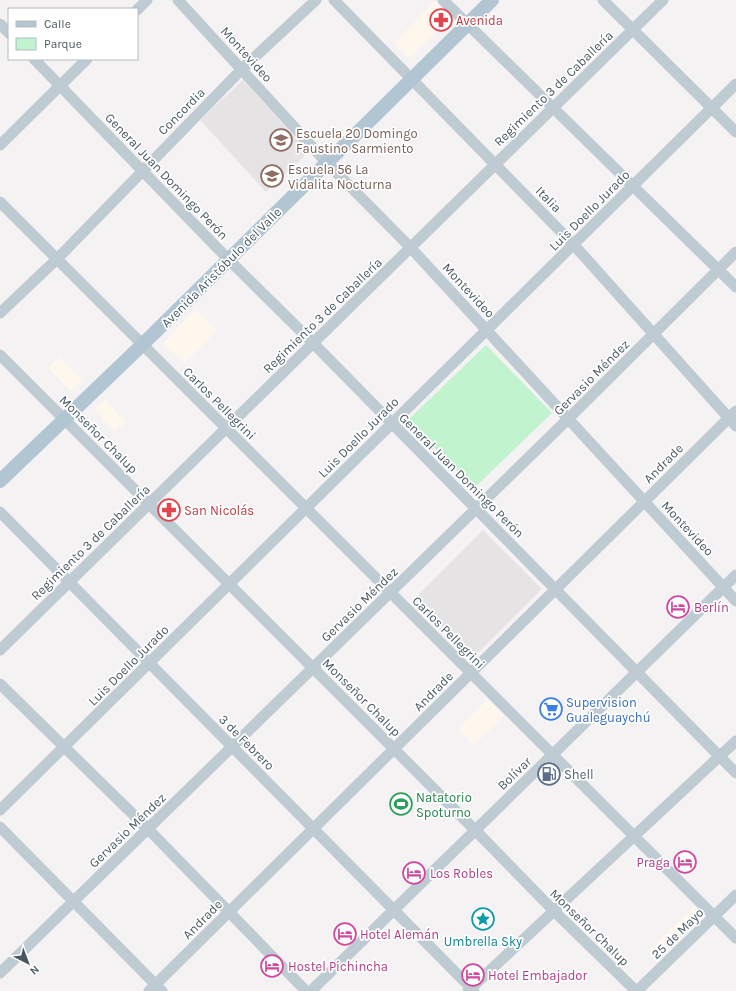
<svg xmlns="http://www.w3.org/2000/svg" width="736" height="991" font-family="Karla,sans-serif">
<rect width="100%" height="100%" fill="#f4f2f2"/>
<g fill="#fdf7ed">
<path d="M 435,1 L 450,17 L 409,58 L 394,43 Z"/>
<path d="M 195,309 L 217,330 L 184,363 L 163,343 Z"/>
<path d="M 59,357 L 82,380 L 71,391 L 48,368 Z"/>
<path d="M 105,399 L 126,422 L 115,432 L 94,409 Z"/>
<path d="M 488,699 L 504,716 L 474,745 L 458,729 Z"/>
<path d="M 694,907 L 701,914 L 655,958 L 648,951 Z"/>
</g>
<g fill="#e5e3e4">
<path d="M 243,80 L 309,152 L 266,192 L 200,120 Z"/>
<path d="M 483,530 L 542,589 L 473,658 L 414,599 Z"/>
</g>
<path fill="#c0f3ce" d="M 486,345 L 552,413 L 474,488 L 408,420 Z"/>
<g fill="none" stroke-linecap="round" stroke-linejoin="round">
<g stroke="#bfcbd2" stroke-width="11">
<path d="M 178,0 L 327,163 L 410,247 L 736,601"/>
<path d="M 334,0 L 574,245 L 736,426"/>
<path d="M 443,0 L 736,287"/>
<path d="M 603,0 L 736,132"/>
<path d="M 137,10 L 147,0"/>
<path d="M 0,24 L 9,33"/>
<path d="M 34,59 L 228,259 L 313,343 L 736,773"/>
<path d="M 0,145 L 87,59"/>
<path d="M 0,202 L 736,938"/>
<path d="M 0,313 L 57,259 L 242,69 L 316,0"/>
<path d="M 0,355 L 475,830 L 555,912 L 636,991"/>
<path d="M 0,512 L 474,991"/>
<path d="M 0,650 L 663,0"/>
<path d="M 0,684 L 148,829 L 306,991"/>
<path d="M 0,810 L 736,84"/>
<path d="M 0,827 L 162,991"/>
<path d="M 0,973 L 568,419 L 736,252"/>
<path d="M 149,991 L 736,411"/>
<path d="M 311,991 L 736,575"/>
<path d="M 468,991 L 736,741"/>
<path d="M 637,991 L 736,895"/>
</g>
<path stroke="#b1c5d2" stroke-width="14" d="M 0,481 L 142,345 L 492,0"/>
</g>
<defs>
<g id="pharmacy-ring" transform="scale(1.15)"><circle r="9.5" fill="#fff" stroke="#e0444e" stroke-width="1.5"/><path d="M-2-6h4v4h4v4h-4v4h-4v-4h-4v-4h4Z" fill="#e0444e"/></g>
<g id="school-ring" transform="scale(1.15)"><circle r="9.5" fill="#fff" stroke="#8d6e63" stroke-width="1.5"/><path d="M0-5L7-2L0 1L-7-2ZM-4 1L0 2.5L4 1V4Q0 6-4 4Z" fill="#8d6e63"/></g>
<g id="hotel-ring" transform="scale(1.15)"><circle r="9.5" fill="#fff" stroke="#d1479c" stroke-width="1.5"/><path d="M-6-4.5h1.5V1H6V5H4.5V3h-9V5H-6ZM-4 0a1.8 1.8 0 1 1 3.6 0ZM.5 0V-2.5h3Q6-2.5 6 0Z" fill="#d1479c"/></g>
<g id="supermarket-ring" transform="scale(1.15)"><circle r="9.5" fill="#fff" stroke="#3f7fe0" stroke-width="1.5"/><path d="M-6-5.5h2.5l.6 2H6L4.5 2H-2.5L-4.4-4H-6ZM-1.5 3.2a1.3 1.3 0 1 0 .1 0ZM3 3.2a1.3 1.3 0 1 0 .1 0Z" fill="#3f7fe0"/></g>
<g id="fuel-ring" transform="scale(1.15)"><circle r="9.5" fill="#fff" stroke="#5c6f8a" stroke-width="1.5"/><path d="M-5.5-6h7V0h2V4h1.3V-2.5L3-4.5l.8-.8L6-3V5H2.5V1h-1V6h-7ZM-4.2-4.7v3.2H.2V-4.7Z" fill="#5c6f8a"/></g>
<g id="stadium-ring" transform="scale(1.15)"><circle r="9.5" fill="#fff" stroke="#2e9e5b" stroke-width="1.5"/><path d="M0-5a6.5 5 0 1 0 0 10a6.5 5 0 1 0 0-10ZM-3.5-1.8h7v3.6h-7Z" fill="#2e9e5b"/></g>
<g id="sight-ring" transform="scale(1.15)"><circle r="9.5" fill="#fff" stroke="#0f9aa8" stroke-width="1.5"/><path d="M0-6L1.8-2.2L6-1.7L2.9 1.2L3.7 5.4L0 3.3L-3.7 5.4L-2.9 1.2L-6-1.7L-1.8-2.2Z" fill="#0f9aa8"/></g>
</defs>
<g fill-rule="evenodd">
<use href="#pharmacy-ring" x="441" y="20"/>
<use href="#school-ring" x="281" y="140"/>
<use href="#school-ring" x="272" y="176"/>
<use href="#pharmacy-ring" x="169" y="510"/>
<use href="#hotel-ring" x="678" y="607"/>
<use href="#supermarket-ring" x="551" y="709"/>
<use href="#fuel-ring" x="549" y="774"/>
<use href="#stadium-ring" x="401" y="804"/>
<use href="#hotel-ring" x="685" y="862"/>
<use href="#hotel-ring" x="414" y="873"/>
<use href="#sight-ring" x="483" y="919"/>
<use href="#hotel-ring" x="345" y="934"/>
<use href="#hotel-ring" x="272" y="966"/>
<use href="#hotel-ring" x="473" y="975"/>
</g>
<g text-anchor="middle" stroke-width="3.5" stroke-linejoin="round" paint-order="stroke">
<g font-size="13" fill="#be3a42" stroke="#fff" text-anchor="start">
<text x="456" y="25">Avenida</text>
<text x="184" y="515">San Nicolás</text>
</g>
<g font-size="13" fill="#485861" stroke="#fff">
<text transform="translate(247 54) rotate(48)" y="5">Montevideo</text>
<text transform="translate(553 88) rotate(-44)" y="5">Regimiento 3 de Caballería</text>
<text transform="translate(181 111) rotate(-45)" y="5">Concordia</text>
<text transform="translate(167 176) rotate(46)" y="5">General Juan Domingo Perón</text>
<text transform="translate(549 199) rotate(46)" y="5">Italia</text>
<text transform="translate(589 210) rotate(-45)" y="5">Luis Doello Jurado</text>
<text transform="translate(221 267) rotate(-45)" y="5">Avenida Aristóbulo del Valle</text>
<text transform="translate(469 290) rotate(47)" y="5">Montevideo</text>
<text transform="translate(322 315) rotate(-44)" y="5">Regimiento 3 de Caballería</text>
<text transform="translate(591 377) rotate(-45)" y="5">Gervasio Méndez</text>
<text transform="translate(220 403) rotate(45)" y="5">Carlos Pellegrini</text>
<text transform="translate(99 434) rotate(45)" y="5">Monseñor Chalup</text>
<text transform="translate(358 437) rotate(-45)" y="5">Luis Doello Jurado</text>
<text transform="translate(663 463) rotate(-45)" y="5">Andrade</text>
<text transform="translate(462 475) rotate(45)" y="5">General Juan Domingo Perón</text>
<text transform="translate(688 528) rotate(47)" y="5">Montevideo</text>
<text transform="translate(90 542) rotate(-44)" y="5">Regimiento 3 de Caballería</text>
<text transform="translate(359 604) rotate(-44)" y="5">Gervasio Méndez</text>
<text transform="translate(449 632) rotate(45)" y="5">Carlos Pellegrini</text>
<text transform="translate(128 665) rotate(-45)" y="5">Luis Doello Jurado</text>
<text transform="translate(433 691) rotate(-45)" y="5">Andrade</text>
<text transform="translate(362 697) rotate(45)" y="5">Monseñor Chalup</text>
<text transform="translate(247 742) rotate(45)" y="5">3 de Febrero</text>
<text transform="translate(514 773) rotate(-44)" y="5">Bolívar</text>
<text transform="translate(127 830) rotate(-44)" y="5">Gervasio Méndez</text>
<text transform="translate(202 919) rotate(-45)" y="5">Andrade</text>
<text transform="translate(590 927) rotate(44)" y="5">Monseñor Chalup</text>
<text transform="translate(677 933) rotate(-44)" y="5">25 de Mayo</text>
</g>
<g font-size="13" fill="#785e54" stroke="#fff" text-anchor="start">
<text x="296" y="138">Escuela 20 Domingo<tspan x="296" dy="15">Faustino Sarmiento</tspan></text>
<text x="288" y="174">Escuela 56 La<tspan x="288" dy="15">Vidalita Nocturna</tspan></text>
</g>
<g font-size="13" fill="#b23c85" stroke="#fff" text-anchor="start">
<text x="694" y="612">Berlín</text>
<text x="670" y="867" text-anchor="end">Praga</text>
<text x="430" y="878">Los Robles</text>
<text x="360" y="939">Hotel Alemán</text>
<text x="288" y="971">Hostel Pichincha</text>
<text x="488" y="980">Hotel Embajador</text>
</g>
<g font-size="13" fill="#366cbe" stroke="#fff" text-anchor="start">
<text x="566" y="707">Supervision<tspan x="566" dy="15">Gualeguaychú</tspan></text>
</g>
<g font-size="13" fill="#4e5e75" stroke="#fff" text-anchor="start">
<text x="564" y="779">Shell</text>
</g>
<g font-size="13" fill="#27864d" stroke="#fff" text-anchor="start">
<text x="416" y="802">Natatorio<tspan x="416" dy="15">Spoturno</tspan></text>
</g>
<g font-size="13" fill="#0d838f" stroke="#fff">
<text x="483" y="946">Umbrella Sky</text>
</g>
</g>
<rect x="8" y="8" width="130" height="52" fill="#ffffff" stroke="#b6bcc0"/>
<rect x="16" y="21" width="20" height="6" fill="#b1c5d2" stroke="#b6bcc0"/>
<text x="44" y="28" font-size="12" fill="#485861">Calle</text>
<rect x="16" y="38" width="20" height="12" fill="#c0f3ce" stroke="#b6bcc0"/>
<text x="44" y="48" font-size="12" fill="#485861">Parque</text>
<g transform="translate(28 963) rotate(138)" stroke="#ffffff" stroke-width="3" paint-order="stroke">
<path d="M0-3L7 15L0 10L-7 15Z" fill="#485861"/>
<text y="-6" font-size="11" font-weight="bold" text-anchor="middle" fill="#485861">N</text>
</g>
</svg>
